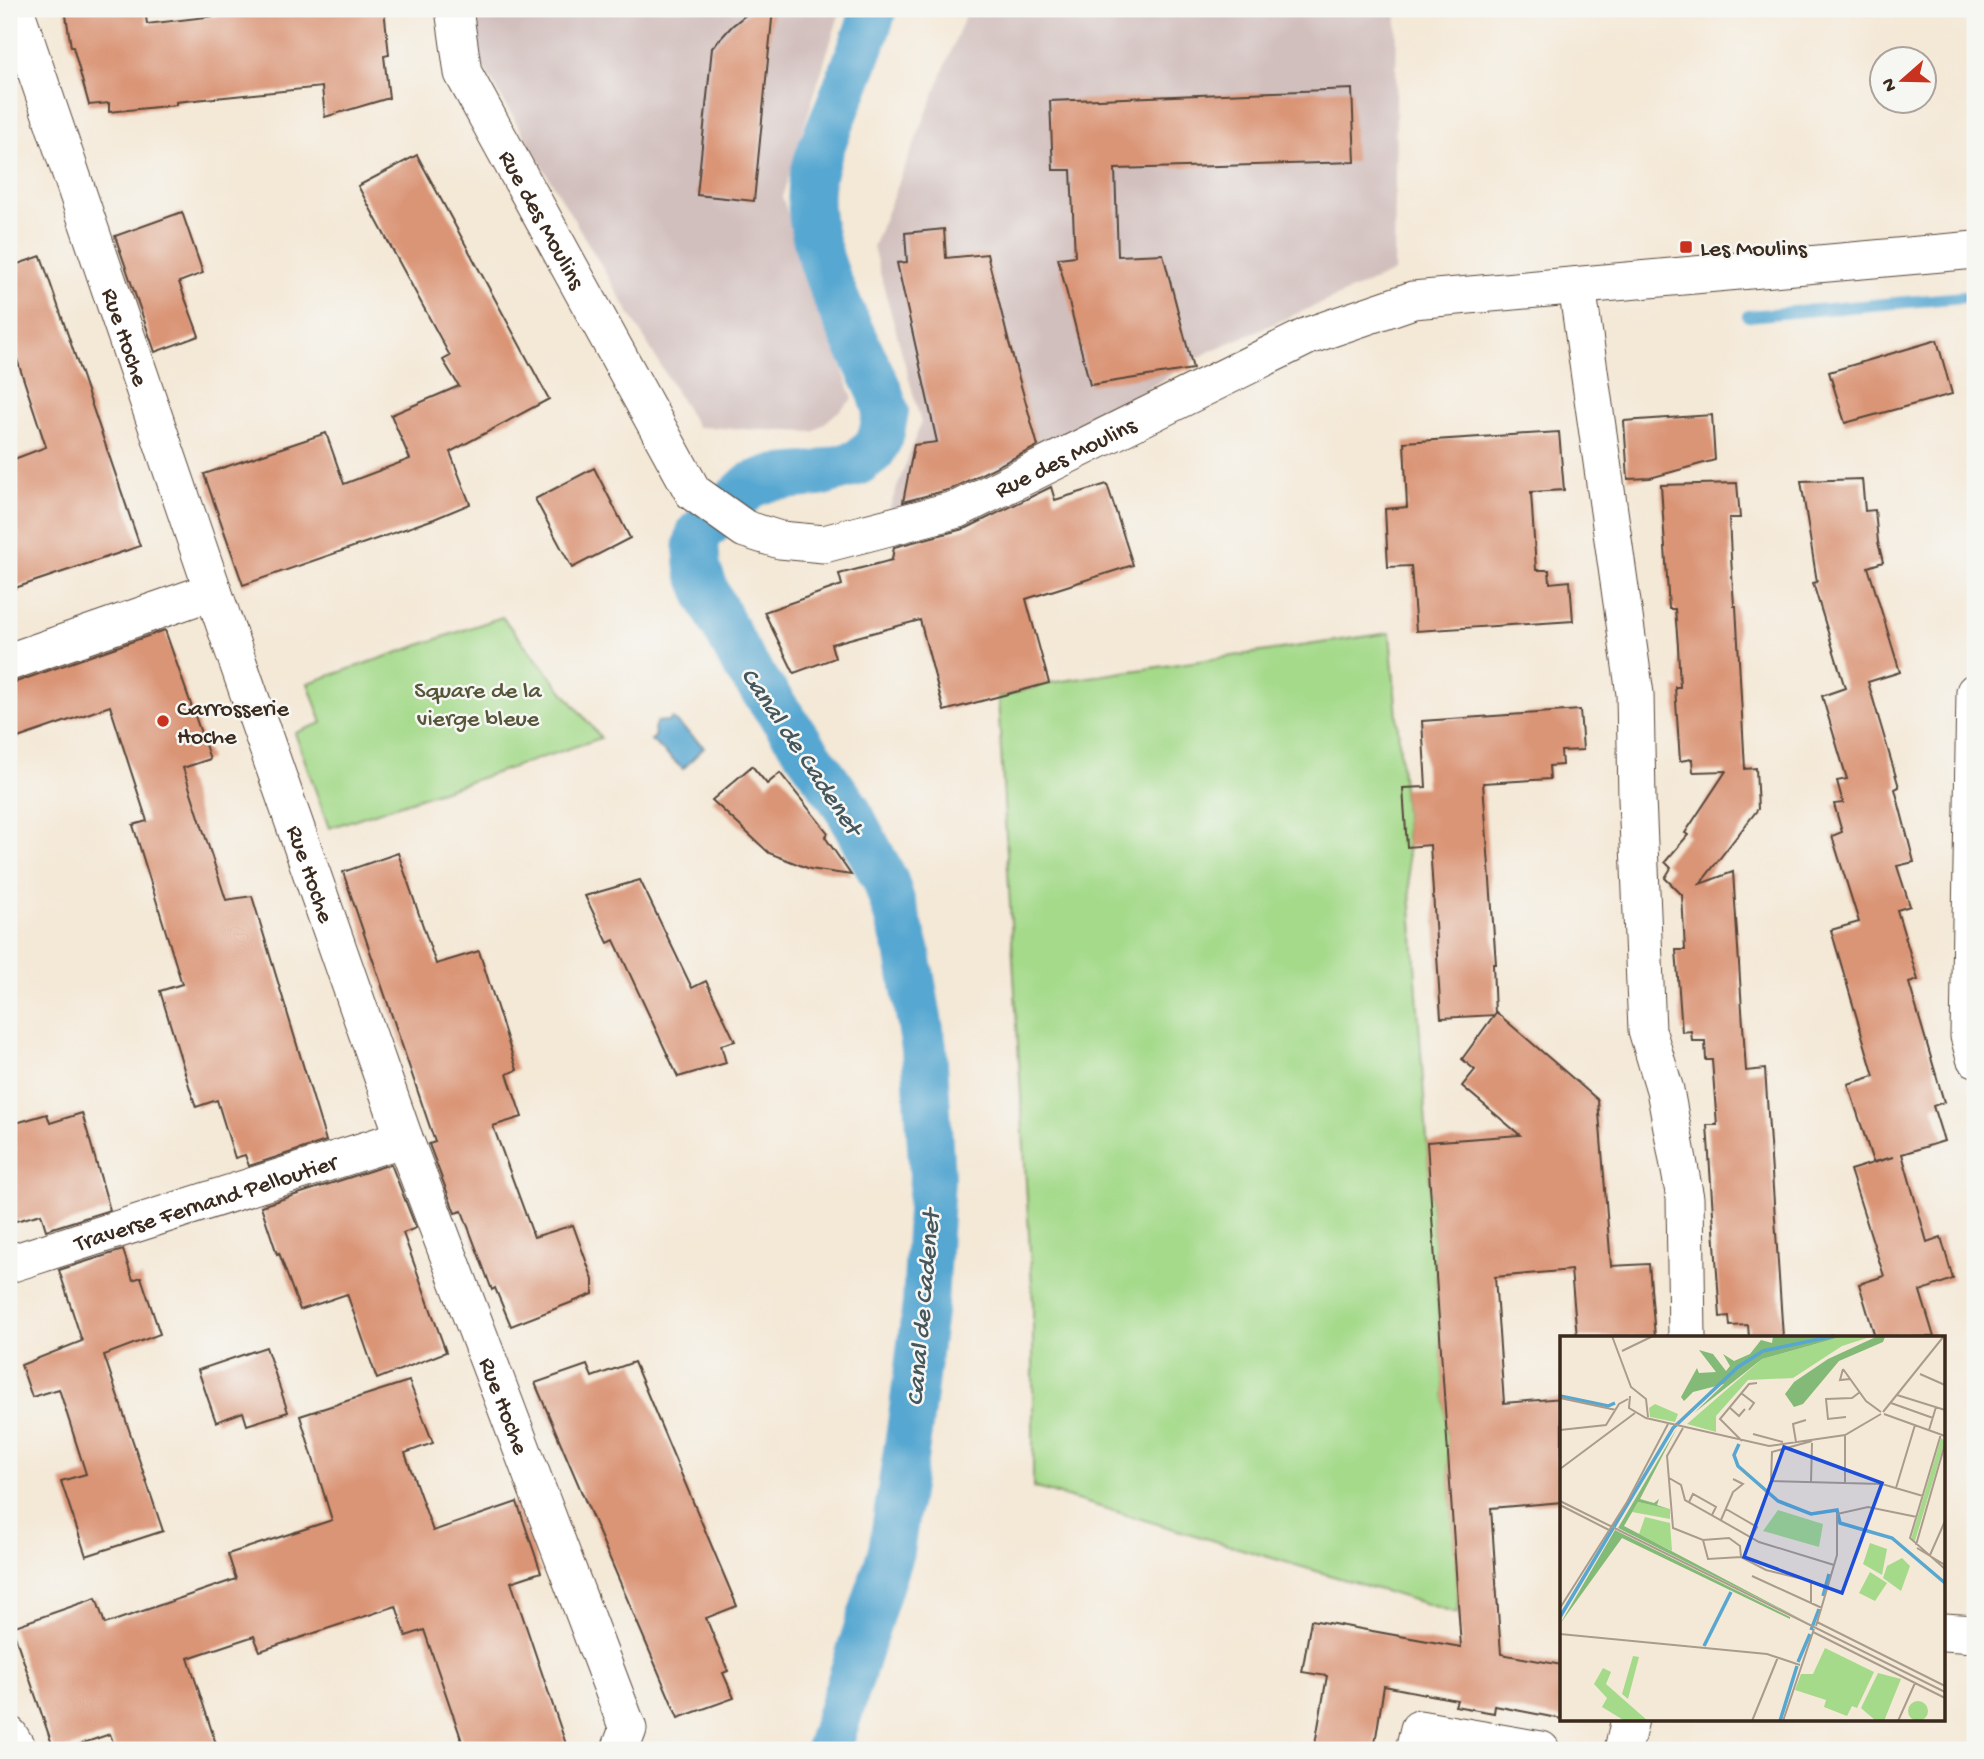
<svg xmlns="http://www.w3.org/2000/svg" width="1984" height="1759" font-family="'Gochi Hand',sans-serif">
<rect width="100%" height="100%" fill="#f6f6f2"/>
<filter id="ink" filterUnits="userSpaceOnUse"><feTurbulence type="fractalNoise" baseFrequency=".0143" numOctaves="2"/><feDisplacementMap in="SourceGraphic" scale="14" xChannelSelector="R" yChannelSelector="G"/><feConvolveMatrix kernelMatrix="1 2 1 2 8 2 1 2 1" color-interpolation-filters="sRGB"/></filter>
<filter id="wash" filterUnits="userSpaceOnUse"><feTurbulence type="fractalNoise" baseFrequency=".00686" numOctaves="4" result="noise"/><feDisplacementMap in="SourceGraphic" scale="28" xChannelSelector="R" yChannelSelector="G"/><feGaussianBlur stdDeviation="1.57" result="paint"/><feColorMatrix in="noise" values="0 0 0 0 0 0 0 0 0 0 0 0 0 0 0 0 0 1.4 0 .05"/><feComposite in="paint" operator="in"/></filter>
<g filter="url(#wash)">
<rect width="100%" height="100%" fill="#f4e8d6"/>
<g fill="#d1bfbd">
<path d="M 474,9 L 841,9 L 782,197 L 853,399 L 814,432 L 697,427 L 481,63 Z"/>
<path d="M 968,9 L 1397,9 L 1394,272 L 1210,351 L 1058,443 L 888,512 L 921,423 L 873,247 Z"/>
</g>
<g fill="#a5da8b" stroke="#708254" stroke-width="2">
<path d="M 502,617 L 601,738 L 329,828 L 295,733 L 322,723 L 308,683 Z"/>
<path d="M 1390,633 L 1403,788 L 1458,1595 L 1457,1613 L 1033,1487 L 1033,1304 L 998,698 L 1049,683 Z"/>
</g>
<path fill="#57a7d1" stroke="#496878" stroke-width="2" d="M 672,718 L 704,747 L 683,769 L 651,740 L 655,737 L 654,728 L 657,722 L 663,721 L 669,722 Z"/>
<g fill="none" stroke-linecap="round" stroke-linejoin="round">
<path stroke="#57a7d1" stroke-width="12" d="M 1748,316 L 1975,296"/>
<path stroke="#57a7d1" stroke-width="46" d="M 828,1750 L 891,1551 L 910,1425 L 925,1304 L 932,1177 L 924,1048 L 907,949 L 886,882 L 847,808 L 743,662 L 709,597 L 698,569 L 696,546 L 699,533 L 751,485 L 771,478 L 818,474 L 857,463 L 873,451 L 881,436 L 886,411 L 880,392 C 853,333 801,245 812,180 C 816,156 828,132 837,109 C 850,76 864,43 874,9"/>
</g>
<g id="blocks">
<g fill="#da9476">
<path d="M 65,9 L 145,9 L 147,24 L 274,9 L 384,9 L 389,55 L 384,56 L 389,98 L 325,117 L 322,87 L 176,102 L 176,105 L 109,112 L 109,103 L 89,105 L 73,47 L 71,47 Z"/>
<path d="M 753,9 L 773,9 L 754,201 L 697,195 L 712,48 L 732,26 Z"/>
<path d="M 1352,89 L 1355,162 L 1115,169 L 1118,256 L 1163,254 L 1193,369 L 1090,385 L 1058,258 L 1075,256 L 1071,170 L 1053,170 L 1050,101 Z"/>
<path d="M 417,155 L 549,399 L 450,452 L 470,504 L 434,519 L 243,585 L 204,474 L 326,433 L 344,484 L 410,459 L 391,415 L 459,386 L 443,360 L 450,356 L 358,186 Z"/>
<path d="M 182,212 L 203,273 L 179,282 L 199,336 L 155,352 L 115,236 Z"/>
<path d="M 944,229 L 946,258 L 987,254 L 1009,343 L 1038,446 L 951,489 L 903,502 L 914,445 L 937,442 L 897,263 L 907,262 L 905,233 Z"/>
<path d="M 41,256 L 140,546 L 9,590 L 9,461 L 46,447 L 9,335 L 9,267 Z"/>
<path d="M 1937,340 L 1952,394 L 1845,423 L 1829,372 Z"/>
<path d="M 1712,415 L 1715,460 L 1650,478 L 1628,479 L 1624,421 Z"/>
<path d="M 1559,432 L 1564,490 L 1531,492 L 1536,570 L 1549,570 L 1550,583 L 1570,581 L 1573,621 L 1416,631 L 1411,566 L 1388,567 L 1385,509 L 1407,507 L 1404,442 Z"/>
<path d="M 594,468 L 630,538 L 572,568 L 535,499 Z"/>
<path d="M 1862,479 L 1865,511 L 1875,510 L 1878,542 L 1883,562 L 1868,567 L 1900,672 L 1868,682 L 1899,787 L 1895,789 L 1914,862 L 1897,866 L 1910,906 L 1897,910 L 1918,980 L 1909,983 L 1944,1102 L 1933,1106 L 1944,1141 L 1902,1154 L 1927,1242 L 1941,1237 L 1953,1279 L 1920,1291 L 1934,1337 L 1875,1337 L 1859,1284 L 1884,1276 L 1850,1170 L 1893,1157 L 1873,1162 L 1848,1084 L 1874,1076 L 1831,930 L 1859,922 L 1832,836 L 1842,832 L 1834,804 L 1843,803 L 1837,781 L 1847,779 L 1822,696 L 1845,688 L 1813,583 L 1817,582 L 1801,481 Z"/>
<path d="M 1737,483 L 1740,518 L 1729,518 L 1731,557 L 1734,606 L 1736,606 L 1745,769 L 1756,768 L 1758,809 L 1700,884 L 1733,872 L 1746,1071 L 1765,1069 L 1783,1337 L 1749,1337 L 1748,1325 L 1730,1326 L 1729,1316 L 1720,1317 L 1707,1125 L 1717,1125 L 1712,1060 L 1706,1060 L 1705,1041 L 1692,1041 L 1691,1031 L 1682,1032 L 1676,950 L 1685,950 L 1682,895 L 1665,878 L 1671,868 L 1665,862 L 1688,835 L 1685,833 L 1726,771 L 1693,772 L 1692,759 L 1680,761 L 1675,687 L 1680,687 L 1678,646 L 1675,609 L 1669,609 L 1661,485 Z"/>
<path d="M 1107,484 L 1133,565 L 1026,599 L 1049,683 L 944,711 L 920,620 L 831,644 L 835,658 L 794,673 L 764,612 L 842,585 L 839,574 L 892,560 L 894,547 L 967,528 L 1051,487 L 1055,500 Z"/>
<path d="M 165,630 L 210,759 L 183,768 L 226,900 L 252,896 L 326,1141 L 249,1166 L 245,1155 L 235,1158 L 217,1100 L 196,1107 L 190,1089 L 160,991 L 182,984 L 133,825 L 147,821 L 110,706 L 9,741 L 9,682 L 16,682 Z"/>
<path d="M 1580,710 L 1583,750 L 1561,751 L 1562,765 L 1549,766 L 1550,779 L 1483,783 L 1496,964 L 1493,964 L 1495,1014 L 1496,1012 L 1598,1100 L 1611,1266 L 1649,1264 L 1655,1337 L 1577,1337 L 1571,1270 L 1495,1277 L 1504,1403 L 1562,1398 L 1562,1502 L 1491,1508 L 1501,1654 L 1562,1665 L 1562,1719 L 1495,1706 L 1494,1713 L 1455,1706 L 1457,1700 L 1384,1686 L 1374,1750 L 1314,1750 L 1327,1676 L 1302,1672 L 1311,1620 L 1461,1647 L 1427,1142 L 1520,1135 L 1462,1086 L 1475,1070 L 1462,1059 L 1494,1015 L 1441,1018 L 1430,845 L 1407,847 L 1403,788 L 1426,787 L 1422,721 Z"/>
<path d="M 752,766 L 767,784 L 780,773 L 828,833 L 825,837 L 851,875 L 810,869 L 769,853 L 712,800 Z"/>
<path d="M 398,853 L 436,964 L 479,951 L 517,1070 L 507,1074 L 522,1117 L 493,1126 L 534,1237 L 573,1225 L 593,1280 L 593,1294 L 511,1326 L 495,1288 L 492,1290 L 462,1211 L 455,1213 L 429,1144 L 435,1142 L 343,872 Z"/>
<path d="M 640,880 L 692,988 L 706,981 L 735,1041 L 721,1045 L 726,1063 L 678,1077 L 614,940 L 608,943 L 585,896 Z"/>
<path d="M 82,1113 L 110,1210 L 46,1230 L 41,1214 L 9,1223 L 9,1125 L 47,1114 L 50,1123 Z"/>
<path d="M 391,1164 L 416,1228 L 403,1233 L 446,1352 L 377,1379 L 347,1294 L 300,1310 L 279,1253 L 277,1254 L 261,1206 Z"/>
<path d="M 123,1250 L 133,1280 L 141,1277 L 160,1334 L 104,1355 L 163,1531 L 86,1556 L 61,1481 L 86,1474 L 59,1389 L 32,1397 L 21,1365 L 82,1341 L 59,1270 Z"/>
<path d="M 266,1347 L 288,1412 L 247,1425 L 243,1412 L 216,1422 L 198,1370 Z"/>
<path d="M 634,1362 L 737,1606 L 706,1618 L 728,1671 L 723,1673 L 734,1698 L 678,1718 L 535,1383 L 587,1365 L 592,1377 Z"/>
<path d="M 409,1381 L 433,1443 L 405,1453 L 433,1531 L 517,1502 L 541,1572 L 511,1582 L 568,1750 L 465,1750 L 424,1630 L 406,1636 L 396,1606 L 260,1651 L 254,1636 L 188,1658 L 218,1750 L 116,1750 L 110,1734 L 63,1750 L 54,1750 L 12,1627 L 96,1598 L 105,1624 L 236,1579 L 228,1554 L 332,1520 L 300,1416 Z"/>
</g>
</g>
</g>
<g filter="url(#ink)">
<use href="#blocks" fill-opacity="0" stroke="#57463a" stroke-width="2"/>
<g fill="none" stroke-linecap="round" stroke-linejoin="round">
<g stroke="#57463a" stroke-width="39">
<g id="minor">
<path id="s1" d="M 15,9 L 213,591 L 404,1138 L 628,1729 L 620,1750"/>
<path id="s2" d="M 454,9 L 463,73 L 693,492 L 745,529 L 780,540 L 824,544 L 958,509 L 1308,336 L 1413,300 L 1975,250"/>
<path d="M 1577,286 L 1635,694 L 1637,798 L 1647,1030 L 1665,1090 L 1685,1198 L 1687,1337"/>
<path d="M 9,662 L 213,591"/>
<path d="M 1975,692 L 1969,1036 L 1975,1058"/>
<path id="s3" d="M 9,1264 L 404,1138"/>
<path d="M 1944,1632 L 1975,1634"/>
<path d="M 9,1735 L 18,1750"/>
<path d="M 1414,1750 L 1419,1729 L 1541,1750"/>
<path d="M 1623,1750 L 1630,1719"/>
</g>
</g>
<use href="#minor" stroke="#fff" stroke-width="37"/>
</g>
</g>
<g fill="#c8321e" stroke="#f6f6f2" stroke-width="2.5">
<rect x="1679" y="240" width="14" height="14" rx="3.5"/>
<circle cx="163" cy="721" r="7"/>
</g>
<g text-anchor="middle" stroke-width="5" stroke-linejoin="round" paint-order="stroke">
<g font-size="24" fill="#3b2a1e" stroke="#f6f6f2">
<text dy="8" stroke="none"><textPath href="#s2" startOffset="231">Rue des Moulins</textPath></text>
<text dy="8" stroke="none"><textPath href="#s1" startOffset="346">Rue Hoche</textPath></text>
<text dy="8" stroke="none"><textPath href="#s2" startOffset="945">Rue des Moulins</textPath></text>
<text dy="8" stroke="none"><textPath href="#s1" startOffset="914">Rue Hoche</textPath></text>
<text dy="8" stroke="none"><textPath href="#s3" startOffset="206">Traverse Fernand Pelloutier</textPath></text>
<text dy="8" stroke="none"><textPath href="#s1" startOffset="1480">Rue Hoche</textPath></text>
</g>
<g font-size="24" fill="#3b2a1e" stroke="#f6f6f2" text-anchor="start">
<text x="1700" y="255">Les Moulins</text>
<text x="177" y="715">Carrosserie<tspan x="177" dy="28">Hoche</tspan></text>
</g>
<g font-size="24" fill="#565639" stroke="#f6f6f2">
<text x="478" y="697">Square de la<tspan x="478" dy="28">vierge bleue</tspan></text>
</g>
<g font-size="26" font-style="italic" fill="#45565d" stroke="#f6f6f2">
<text transform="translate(803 750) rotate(56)" y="9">Canal de Cadenet</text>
<text transform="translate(921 1308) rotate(-85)" y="9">Canal de Cadenet</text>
</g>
</g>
<g transform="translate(1560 1336)">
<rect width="385" height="385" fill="#f4e8d6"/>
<path d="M 284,0 L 313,0 L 282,10 L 233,42 L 188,44 L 156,80 L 156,96 L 127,88 L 202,23 ZM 95,68 L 118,78 L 115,86 L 90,81 L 89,72 ZM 381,102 L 385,105 L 355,205 L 351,203 ZM 78,166 L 110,173 L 110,183 L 72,176 ZM 218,174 L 263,188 L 259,211 L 203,195 ZM 85,181 L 110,187 L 112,215 L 79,198 ZM 310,207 L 327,213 L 322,239 L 303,228 ZM 342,222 L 350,230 L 341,255 L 323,242 L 327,230 ZM 310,236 L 327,247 L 315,265 L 299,257 ZM 265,312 L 314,336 L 297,372 L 292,370 L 287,380 L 264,371 L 266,364 L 235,354 L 241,338 L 253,338 ZM 73,320 L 79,321 L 68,363 L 62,358 ZM 43,332 L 51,336 L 46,348 L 88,385 L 65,385 L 42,371 L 47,362 L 34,348 ZM 318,337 L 341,343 L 324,385 L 316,385 L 301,372 ZM348 375a10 10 0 1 1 20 0a10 10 0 1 1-20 0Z" fill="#a5da8b"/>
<path d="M 213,0 L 284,0 L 202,23 L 134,77 L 164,48 L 133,56 L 124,65 L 121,61 L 137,32 L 139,37 L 156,36 L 139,14 L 153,18 L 166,35 L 170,30 L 163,18 L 174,25 L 190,18 L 201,4 L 212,7 ZM 318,0 L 325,1 L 323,6 L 279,25 L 243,68 L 234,71 L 225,58 L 234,46 L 268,23 ZM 117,92 L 80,163 L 94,167 L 99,163 L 97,169 L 109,173 L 78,166 L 64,190 L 252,289 L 58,192 ZM 55,194 L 230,281 L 230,283 L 62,202 L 0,288 Z" fill="#84ba77"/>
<path fill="none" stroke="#57a7d1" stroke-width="3.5" d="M 0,60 L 48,70 L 55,67M 179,108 L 174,119 L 178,130 L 218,165 L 251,178 L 277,174 L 280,187 L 332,202 L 385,247M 263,260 L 269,238M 0,281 L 113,92 L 178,31 L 203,15 L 274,0M 251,294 L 259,273M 144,310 L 171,256M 238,326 L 250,298M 220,385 L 237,330"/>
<path fill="none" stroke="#aa9c8c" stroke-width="2" d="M 52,0 L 71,51 L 86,63 L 88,81M 62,15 L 93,0M 283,33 L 306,65 L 321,76M 283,33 L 280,44 L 290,43M 360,38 L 385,49M 181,57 L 194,67 L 189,74M 337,59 L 385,74M 70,60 L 69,72 L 86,82 L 209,110 L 285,99 L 321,78M 0,62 L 56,74M 331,67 L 373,82M 169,71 L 179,80 L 185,73M 323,76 L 384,0M 324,78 L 385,100M 286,81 L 268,83 L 266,63 L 292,62 L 300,56M 123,92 L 107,120 L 113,192 L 143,204 L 169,202 L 180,210 L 181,221M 0,94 L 46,89 L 59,68 L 68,63M 369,94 L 376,71M 193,98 L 223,106M 381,98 L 350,202 L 385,233M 182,105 L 160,83 L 189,48 L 197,47M 252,105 L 212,116 L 211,145 L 322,148 L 363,160M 236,106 L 233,88 L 246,84M 0,133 L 75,77M 109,142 L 121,149 L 125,164 L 199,206 L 274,229M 251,146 L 252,107M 285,147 L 285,100M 336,152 L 355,89M 0,165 L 385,356M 129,166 L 133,158 L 156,171 L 152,179M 0,169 L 49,194M 166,173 L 197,191 L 192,200M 161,184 L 173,156 L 183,148 L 173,143M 143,204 L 148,223 L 181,221 L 206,234 L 251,245 L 251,268M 356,209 L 385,108M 357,212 L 385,229M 370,219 L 385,185M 192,240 L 262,272M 0,272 L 67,166 L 108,88M 257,286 L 385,350M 256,290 L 277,219 L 277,178 L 308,171 L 357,181M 253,296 L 385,362M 0,298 L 207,318 L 240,329M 192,385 L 218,321M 223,385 L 254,293M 338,385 L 355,347"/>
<path fill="#1d4ed8" fill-opacity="0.15" stroke="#1d4ed8" stroke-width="3.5" d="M 224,111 L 322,147 L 282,257 L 184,221 Z"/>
<rect width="385" height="385" fill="none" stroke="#3b2a1e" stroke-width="3.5"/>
</g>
<rect width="1984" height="1759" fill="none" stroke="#f6f6f2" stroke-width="35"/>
<g transform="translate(1903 80) rotate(250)"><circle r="33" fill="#f6f6f2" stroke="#aba49d" stroke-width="2"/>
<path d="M0-5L12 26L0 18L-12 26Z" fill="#c8321e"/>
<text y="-10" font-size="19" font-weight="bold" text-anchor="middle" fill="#3b2a1e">N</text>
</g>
</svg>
